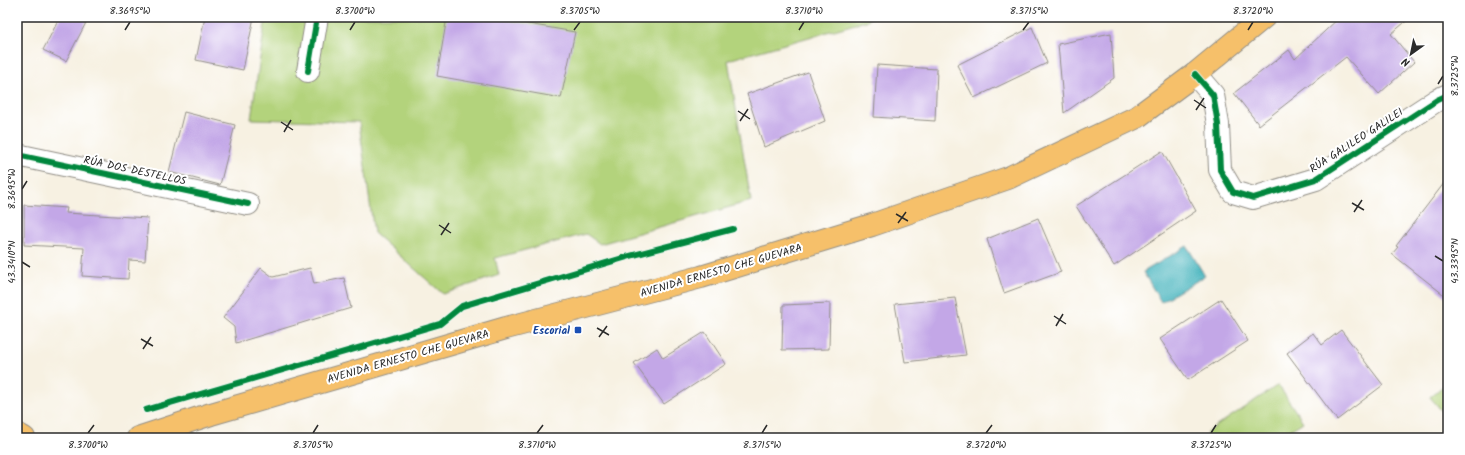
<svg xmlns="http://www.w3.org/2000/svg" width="1465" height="455" font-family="Kalam,sans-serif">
<rect width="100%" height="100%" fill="#fff"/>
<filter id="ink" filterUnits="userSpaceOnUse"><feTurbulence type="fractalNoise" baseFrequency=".025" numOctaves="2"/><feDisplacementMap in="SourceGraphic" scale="8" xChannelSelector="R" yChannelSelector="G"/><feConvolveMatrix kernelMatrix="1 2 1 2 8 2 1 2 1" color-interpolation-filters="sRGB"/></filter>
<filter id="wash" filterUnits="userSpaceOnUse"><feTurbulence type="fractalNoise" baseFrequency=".012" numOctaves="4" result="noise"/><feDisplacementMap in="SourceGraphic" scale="16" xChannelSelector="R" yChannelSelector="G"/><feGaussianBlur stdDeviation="0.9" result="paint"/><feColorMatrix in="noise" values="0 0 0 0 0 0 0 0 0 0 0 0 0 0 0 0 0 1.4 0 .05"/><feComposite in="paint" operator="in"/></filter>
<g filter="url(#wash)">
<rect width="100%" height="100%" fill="#f7f1e2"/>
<g fill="#b3d37b" stroke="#6f7f53">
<path d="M 266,17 L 873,17 L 866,21 L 728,60 L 751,201 L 600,244 L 586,234 L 495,258 L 499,275 L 443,294 L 374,233 L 359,122 L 251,119 Z"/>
<path d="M 1448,382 L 1448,418 L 1430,397 Z"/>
<path d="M 1278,385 L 1303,422 L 1278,438 L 1209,438 L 1206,433 Z"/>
</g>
<path fill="#42b2bc" stroke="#366e74" d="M 1187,246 L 1205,276 L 1161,302 L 1143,272 Z"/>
<g id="blocks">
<g fill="#c3a7e7">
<path d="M 60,17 L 89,17 L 66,61 L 43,50 Z"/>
<path d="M 205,17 L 254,17 L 243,70 L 196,60 Z"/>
<path d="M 447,17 L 487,17 L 575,32 L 561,98 L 437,76 Z"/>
<path d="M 1340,17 L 1411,17 L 1391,34 L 1414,62 L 1379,94 L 1346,57 L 1259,125 L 1234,93 L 1289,50 L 1295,59 Z"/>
<path d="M 1032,27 L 1047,63 L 974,98 L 957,65 Z"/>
<path d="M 1111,33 L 1114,78 L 1064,113 L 1058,44 Z"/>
<path d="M 877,65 L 937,69 L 935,121 L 874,117 Z"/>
<path d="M 808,72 L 825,121 L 764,147 L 747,94 Z"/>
<path d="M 184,112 L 235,125 L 220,185 L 169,172 Z"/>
<path d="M 1162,151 L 1196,211 L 1114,266 L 1076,206 Z"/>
<path d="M 1448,178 L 1448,298 L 1392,254 L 1398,247 L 1396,246 Z"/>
<path d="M 24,205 L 67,208 L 66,213 L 148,218 L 145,261 L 129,260 L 128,279 L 82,276 L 84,248 L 24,245 Z"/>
<path d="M 1038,218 L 1061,272 L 1004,293 L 987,239 Z"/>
<path d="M 261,268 L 273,277 L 310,268 L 314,284 L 344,278 L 351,308 L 236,343 L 234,327 L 223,318 Z"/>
<path d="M 955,298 L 966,355 L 905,362 L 895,304 Z"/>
<path d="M 1221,299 L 1248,341 L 1188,380 L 1160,339 Z"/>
<path d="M 830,303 L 829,349 L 782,350 L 783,305 Z"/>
<path d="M 1341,330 L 1383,385 L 1337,420 L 1287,353 L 1313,333 L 1322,345 Z"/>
<path d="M 705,332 L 726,364 L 664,404 L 634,363 L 657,348 L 663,358 Z"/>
</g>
</g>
</g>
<g filter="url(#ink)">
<use href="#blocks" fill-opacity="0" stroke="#918e86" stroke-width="1"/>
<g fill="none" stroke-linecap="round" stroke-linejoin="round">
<g stroke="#918e86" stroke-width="24">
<g id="minor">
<path d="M 308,71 L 317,17"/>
<path d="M 1195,74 L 1213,95 L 1218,124 L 1220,170 L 1233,192 L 1253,198 L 1316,179 L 1437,100 L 1448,95"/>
<path d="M 17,155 L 248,204"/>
</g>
</g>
<g stroke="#918e86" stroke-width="24">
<g id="major">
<path d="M 17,434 L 24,438"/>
<path d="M 138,438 L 211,414 L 506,328 L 701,277 L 872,225 L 1008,178 L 1137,117 L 1195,74 L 1264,17"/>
</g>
</g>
<use href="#minor" stroke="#fff" stroke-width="22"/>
<use href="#major" stroke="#f6c06b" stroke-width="22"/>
<g stroke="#fff" stroke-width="8">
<g id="cycleway">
<path d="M 308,71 L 317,17"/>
<path d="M 1195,74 L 1213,95 L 1218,124 L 1220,170 L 1233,192 L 1253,198 L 1316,179 L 1437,100 L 1448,95"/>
<path d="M 17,155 L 248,204"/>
<path d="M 146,410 L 440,324 L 462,306 L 630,256 L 733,229"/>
</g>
</g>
<use href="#cycleway" stroke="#00873e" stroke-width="6"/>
</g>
</g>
<path fill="none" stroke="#2b2b2b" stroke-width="1.5" d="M 125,30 L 130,22M 350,30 L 355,22M 574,30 L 580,22M 799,30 L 804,22M 1023,30 L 1029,22M 1248,30 L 1253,22M 1438,84 L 1443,76M 1194,100 L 1206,108M 1196,110 L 1204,98M 738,111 L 750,119M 740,121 L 748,109M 281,122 L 293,130M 284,132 L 291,120M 22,189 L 27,181M 1352,203 L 1364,210M 1354,212 L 1362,200M 896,214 L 908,221M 898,223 L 906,212M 439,225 L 451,233M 441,235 L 449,223M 1435,256 L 1443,261M 22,262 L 30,267M 1054,316 L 1066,324M 1056,326 L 1063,314M 597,328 L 609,335M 599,337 L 607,326M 141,339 L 153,346M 143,349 L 151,337M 88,433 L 94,425M 313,433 L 318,425M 537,433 L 543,425M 762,433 L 767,425M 986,433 L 992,425M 1211,433 L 1216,425"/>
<rect fill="#1a4fb4" stroke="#fff" stroke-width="1.5" x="574" y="326" width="8" height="8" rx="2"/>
<g text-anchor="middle" stroke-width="4" stroke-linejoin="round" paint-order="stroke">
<g font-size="11" fill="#2b2b2b" stroke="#fff">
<text transform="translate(1356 140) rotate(-33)" y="4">RÚA GALILEO GALILEI</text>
<text transform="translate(135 170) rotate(12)" y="4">RÚA DOS DESTELLOS</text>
<text transform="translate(721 270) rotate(-16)" y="4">AVENIDA ERNESTO CHE GUEVARA</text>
<text transform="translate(408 356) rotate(-16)" y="4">AVENIDA ERNESTO CHE GUEVARA</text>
</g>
<g font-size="11" font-weight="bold" fill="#164399" stroke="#fff" text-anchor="end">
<text x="570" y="334">Escorial</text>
</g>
</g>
<rect width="1465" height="455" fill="none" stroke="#fff" stroke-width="44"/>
<g transform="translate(1411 54) rotate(213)" stroke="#ffffff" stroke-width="3" paint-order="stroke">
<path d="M0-3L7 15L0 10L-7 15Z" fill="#2b2b2b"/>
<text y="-6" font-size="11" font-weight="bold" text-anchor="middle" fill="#2b2b2b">N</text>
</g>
<rect x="22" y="22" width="1421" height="411" fill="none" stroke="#2b2b2b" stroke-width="1.5"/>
<g font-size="10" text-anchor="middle" fill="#2b2b2b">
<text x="130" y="14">8.3695°W</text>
<text x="355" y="14">8.3700°W</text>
<text x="580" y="14">8.3705°W</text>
<text x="804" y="14">8.3710°W</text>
<text x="1029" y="14">8.3715°W</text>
<text x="1253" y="14">8.3720°W</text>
<text transform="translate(1454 76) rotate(-90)" y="4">8.3725°W</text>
<text transform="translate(11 189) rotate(-90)" y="4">8.3695°W</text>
<text transform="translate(1454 261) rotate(-90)" y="4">43.3395°N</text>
<text transform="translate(11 262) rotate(-90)" y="4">43.3410°N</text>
<text x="88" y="448">8.3700°W</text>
<text x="313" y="448">8.3705°W</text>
<text x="537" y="448">8.3710°W</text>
<text x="762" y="448">8.3715°W</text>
<text x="986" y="448">8.3720°W</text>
<text x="1211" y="448">8.3725°W</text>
</g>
</svg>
